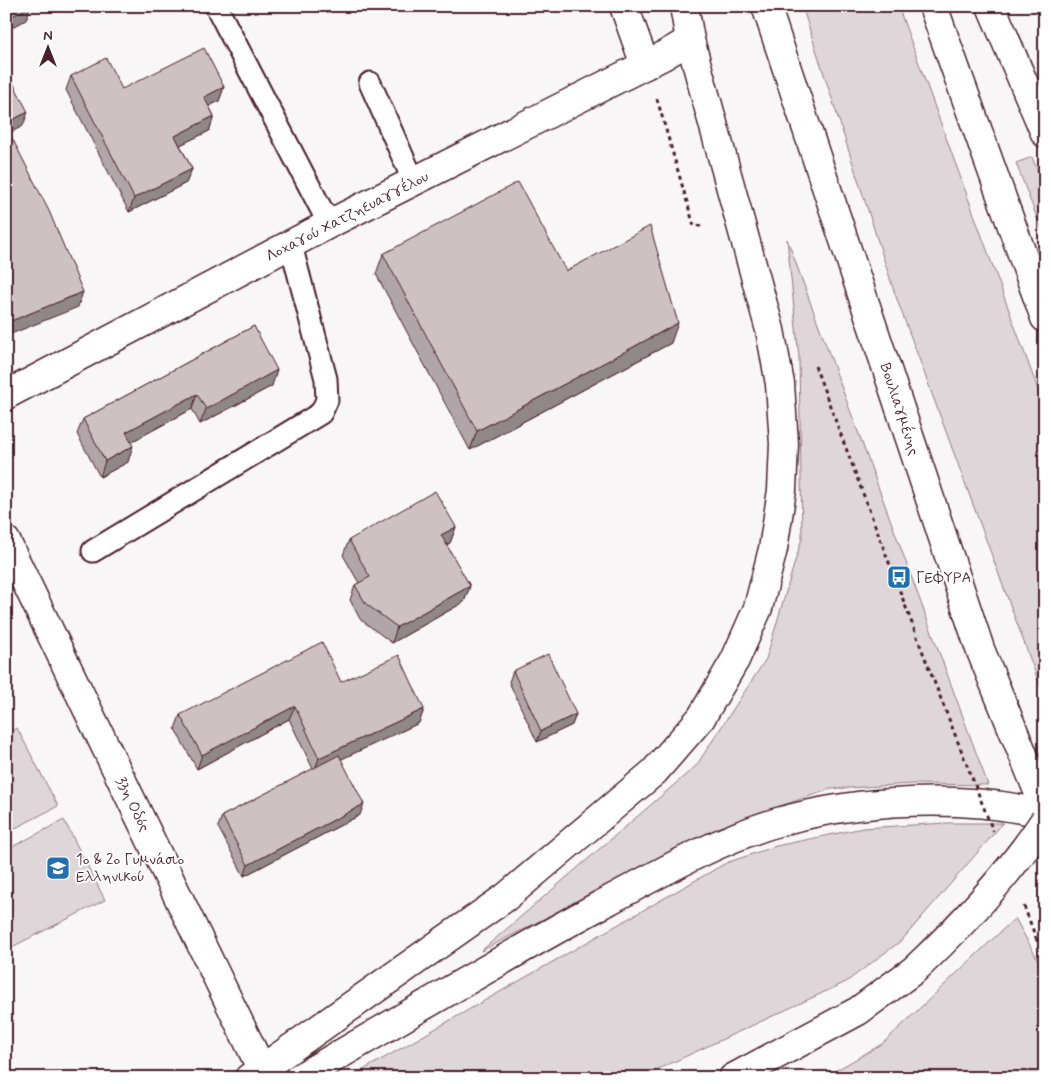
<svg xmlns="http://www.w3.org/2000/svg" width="1051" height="1084" font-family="Mynerve,sans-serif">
<rect width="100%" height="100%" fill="#f8f6f7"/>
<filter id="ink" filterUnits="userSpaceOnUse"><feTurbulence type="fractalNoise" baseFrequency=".02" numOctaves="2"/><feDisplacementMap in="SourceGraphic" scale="10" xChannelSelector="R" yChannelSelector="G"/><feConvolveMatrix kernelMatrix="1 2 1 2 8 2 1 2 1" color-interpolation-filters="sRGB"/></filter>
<g filter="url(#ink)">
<g fill="#ded6d9" stroke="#947a82">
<path d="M 802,6 L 898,6 L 1045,409 L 1045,699 L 895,294 Z"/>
<path d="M 1032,157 L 1045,190 L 1045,239 L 1016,163 Z"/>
<path d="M 787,239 L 988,785 L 912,784 L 831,789 L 730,823 L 481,951 L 696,766 L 766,659 L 802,538 L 799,358 Z"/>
<path d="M 17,728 L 58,806 L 6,833 L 6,733 Z"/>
<path d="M 64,820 L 105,900 L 6,950 L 6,850 Z"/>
<path d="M 947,823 L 1003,823 L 902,940 L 846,982 L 639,1078 L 349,1078 L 726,863 L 776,846 L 863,828 Z"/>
<path d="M 1015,918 L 1045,973 L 1045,1078 L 823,1078 L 882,1044 Z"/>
</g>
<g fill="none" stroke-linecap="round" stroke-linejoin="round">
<g stroke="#4a1f2b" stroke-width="25">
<g id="lane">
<path d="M 216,6 L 329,224"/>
<path d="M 370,83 L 414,182"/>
<path d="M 93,551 L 321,413 L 327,400 L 326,379 L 291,245"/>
</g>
</g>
<g stroke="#4a1f2b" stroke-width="31">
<g id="street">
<path d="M 624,6 L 645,65"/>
<path d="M 6,395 L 329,224 L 663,56 L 690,40"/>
<path d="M 6,541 L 261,1068"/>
</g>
</g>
<g stroke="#4a1f2b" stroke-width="31">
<g id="primary">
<path d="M 766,6 L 980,649 L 1045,808"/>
<path d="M 933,6 L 1045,318"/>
<path d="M 991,6 L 1045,133"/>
<path d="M 249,1078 L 506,897 L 654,772 L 701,718 L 735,660 L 758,608 L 773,549 L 782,490 L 784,444 L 780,384 L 770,330 L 690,40 L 684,6"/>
<path d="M 299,1078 C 402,1019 504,957 608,901 C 662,872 718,840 778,822 C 858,799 963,794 1045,814"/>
<path d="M 733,1078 L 858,1011 L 914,970"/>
</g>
</g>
<g stroke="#4a1f2b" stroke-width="3" stroke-dasharray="4 4" stroke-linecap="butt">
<path d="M 657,99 L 694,226 L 700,226 L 702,223"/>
<path d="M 815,366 L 928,666"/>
<path d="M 1036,938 L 1045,957"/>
</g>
<use href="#lane" stroke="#fff" stroke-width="21"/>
<use href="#street" stroke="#fff" stroke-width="28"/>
<use href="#primary" stroke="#fff" stroke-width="28"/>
<g stroke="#4a1f2b" stroke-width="31" stroke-linecap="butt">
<path id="primary-bridge" d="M 914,970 C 963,924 1008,876 1045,820"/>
</g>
<g stroke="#4a1f2b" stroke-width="3" stroke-dasharray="4 4" stroke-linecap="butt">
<path d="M 928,666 L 993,831"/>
<path d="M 1024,906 L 1036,938"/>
</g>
<use href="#primary-bridge" stroke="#fff" stroke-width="28"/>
</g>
<g fill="#b0a6a9" stroke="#4a1f2b">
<path d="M 71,76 L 122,89 L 224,87 L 219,101 L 209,106 L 214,116 L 209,131 L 180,145 L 192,169 L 186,183 L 129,212 L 66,90 Z"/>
<path d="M 383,254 L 671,343 L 470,450 L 376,274 Z"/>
<path d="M 254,326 L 272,386 L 200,424 L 192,409 L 131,442 L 128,462 L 100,477 L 77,434 L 83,419 Z"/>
<path d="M 456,527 L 450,543 L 446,545 L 470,586 L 464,602 L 392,643 L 360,619 L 350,600 L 355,585 L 359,583 L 343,555 L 349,540 Z"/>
<path d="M 513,671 L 576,714 L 572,725 L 537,742 L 509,682 Z"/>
<path d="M 341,682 L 424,709 L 419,723 L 341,759 L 360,815 L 244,876 L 218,827 L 222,816 L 313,769 L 289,719 L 197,769 L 175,729 L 180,715 Z"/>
</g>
<g fill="#908789" stroke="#4a1f2b">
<path d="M 31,6 L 26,20 L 6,31 L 6,19 Z"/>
<path d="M 224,87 L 219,101 L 199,111 L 204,97 Z"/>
<path d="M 28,112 L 23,126 L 6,135 L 6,123 Z"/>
<path d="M 214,116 L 209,131 L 170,150 L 175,136 Z"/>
<path d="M 192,169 L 186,183 L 129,212 L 134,198 Z"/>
<path d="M 83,292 L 78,307 L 6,336 L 6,323 Z"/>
<path d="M 678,323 L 671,343 L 470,450 L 477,431 Z"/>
<path d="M 277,370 L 272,386 L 200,424 L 206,409 Z"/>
<path d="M 197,394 L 192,409 L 120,448 L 126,432 Z"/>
<path d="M 133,446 L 128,462 L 100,477 L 105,461 Z"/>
<path d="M 456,527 L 450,543 L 435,551 L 441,535 Z"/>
<path d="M 470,586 L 464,602 L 392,643 L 397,627 Z"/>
<path d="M 295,706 L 289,719 L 197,769 L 202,755 Z"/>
<path d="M 424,709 L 419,723 L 314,772 L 319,758 Z"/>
<path d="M 576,714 L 572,725 L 537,742 L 541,731 Z"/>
<path d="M 364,804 L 360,815 L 244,876 L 248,865 Z"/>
</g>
<g fill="#cdc1c4" stroke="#4a1f2b">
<path d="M 6,6 L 31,6 L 6,19 Z"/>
<path d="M 204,48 L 224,87 L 204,97 L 214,116 L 175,136 L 192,169 L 134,198 L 71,76 L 106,58 L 122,89 Z"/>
<path d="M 6,69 L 28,112 L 6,123 Z"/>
<path d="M 6,126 L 49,211 L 83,292 L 6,323 Z"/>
<path d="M 518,182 L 566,271 L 650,226 L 678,323 L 477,431 L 383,254 Z"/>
<path d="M 254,326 L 277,370 L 206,409 L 197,394 L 126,432 L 133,446 L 105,461 L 83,419 Z"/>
<path d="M 435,491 L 456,527 L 441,535 L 470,586 L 397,627 L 366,604 L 355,585 L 370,577 L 349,540 Z"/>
<path d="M 322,642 L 341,682 L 399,655 L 424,709 L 319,758 L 295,706 L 202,755 L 180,715 Z"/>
<path d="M 548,654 L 576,714 L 541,731 L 513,671 Z"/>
<path d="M 339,755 L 364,804 L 248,865 L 222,816 Z"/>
</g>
</g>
<defs>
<g id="bus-square" transform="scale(1.25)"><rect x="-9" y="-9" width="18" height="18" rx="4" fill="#1f6fb2" stroke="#fff"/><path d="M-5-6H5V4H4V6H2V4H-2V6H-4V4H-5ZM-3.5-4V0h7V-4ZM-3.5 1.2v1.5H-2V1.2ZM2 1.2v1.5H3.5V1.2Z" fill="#fff"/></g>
<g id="school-square" transform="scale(1.25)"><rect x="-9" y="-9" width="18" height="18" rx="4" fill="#1f6fb2" stroke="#fff"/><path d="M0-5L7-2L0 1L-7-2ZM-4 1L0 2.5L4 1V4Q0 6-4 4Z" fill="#fff"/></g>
</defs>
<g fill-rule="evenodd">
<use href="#bus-square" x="899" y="577"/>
<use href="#school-square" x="58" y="868"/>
</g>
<g text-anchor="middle" stroke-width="4" stroke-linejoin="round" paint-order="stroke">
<g font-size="15" fill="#4a1f2b" stroke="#fff">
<text transform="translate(347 216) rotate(-27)" y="5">Λοχαγού Χατζηευαγγέλου</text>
<text transform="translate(900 409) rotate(72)" y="5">Βουλιαγμένης</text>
<text transform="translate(133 804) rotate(64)" y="5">33η Οδός</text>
</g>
<g font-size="15" fill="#4a1f2b" stroke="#fff" text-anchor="start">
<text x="916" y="582">ΓΕΦΥΡΑ</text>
<text x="76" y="864">1ο &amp; 2ο Γυμνάσιο<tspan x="76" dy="17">Ελληνικού</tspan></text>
</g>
</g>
<rect width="1051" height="1084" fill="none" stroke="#fff" stroke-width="25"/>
<rect x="12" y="12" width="1026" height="1059" fill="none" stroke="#4a1f2b" stroke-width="2" filter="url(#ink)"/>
<g transform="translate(48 48)" stroke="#ffffff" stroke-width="4" paint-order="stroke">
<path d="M0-4L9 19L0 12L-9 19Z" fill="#4a1f2b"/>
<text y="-8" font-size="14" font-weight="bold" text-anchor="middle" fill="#4a1f2b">N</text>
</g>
</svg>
